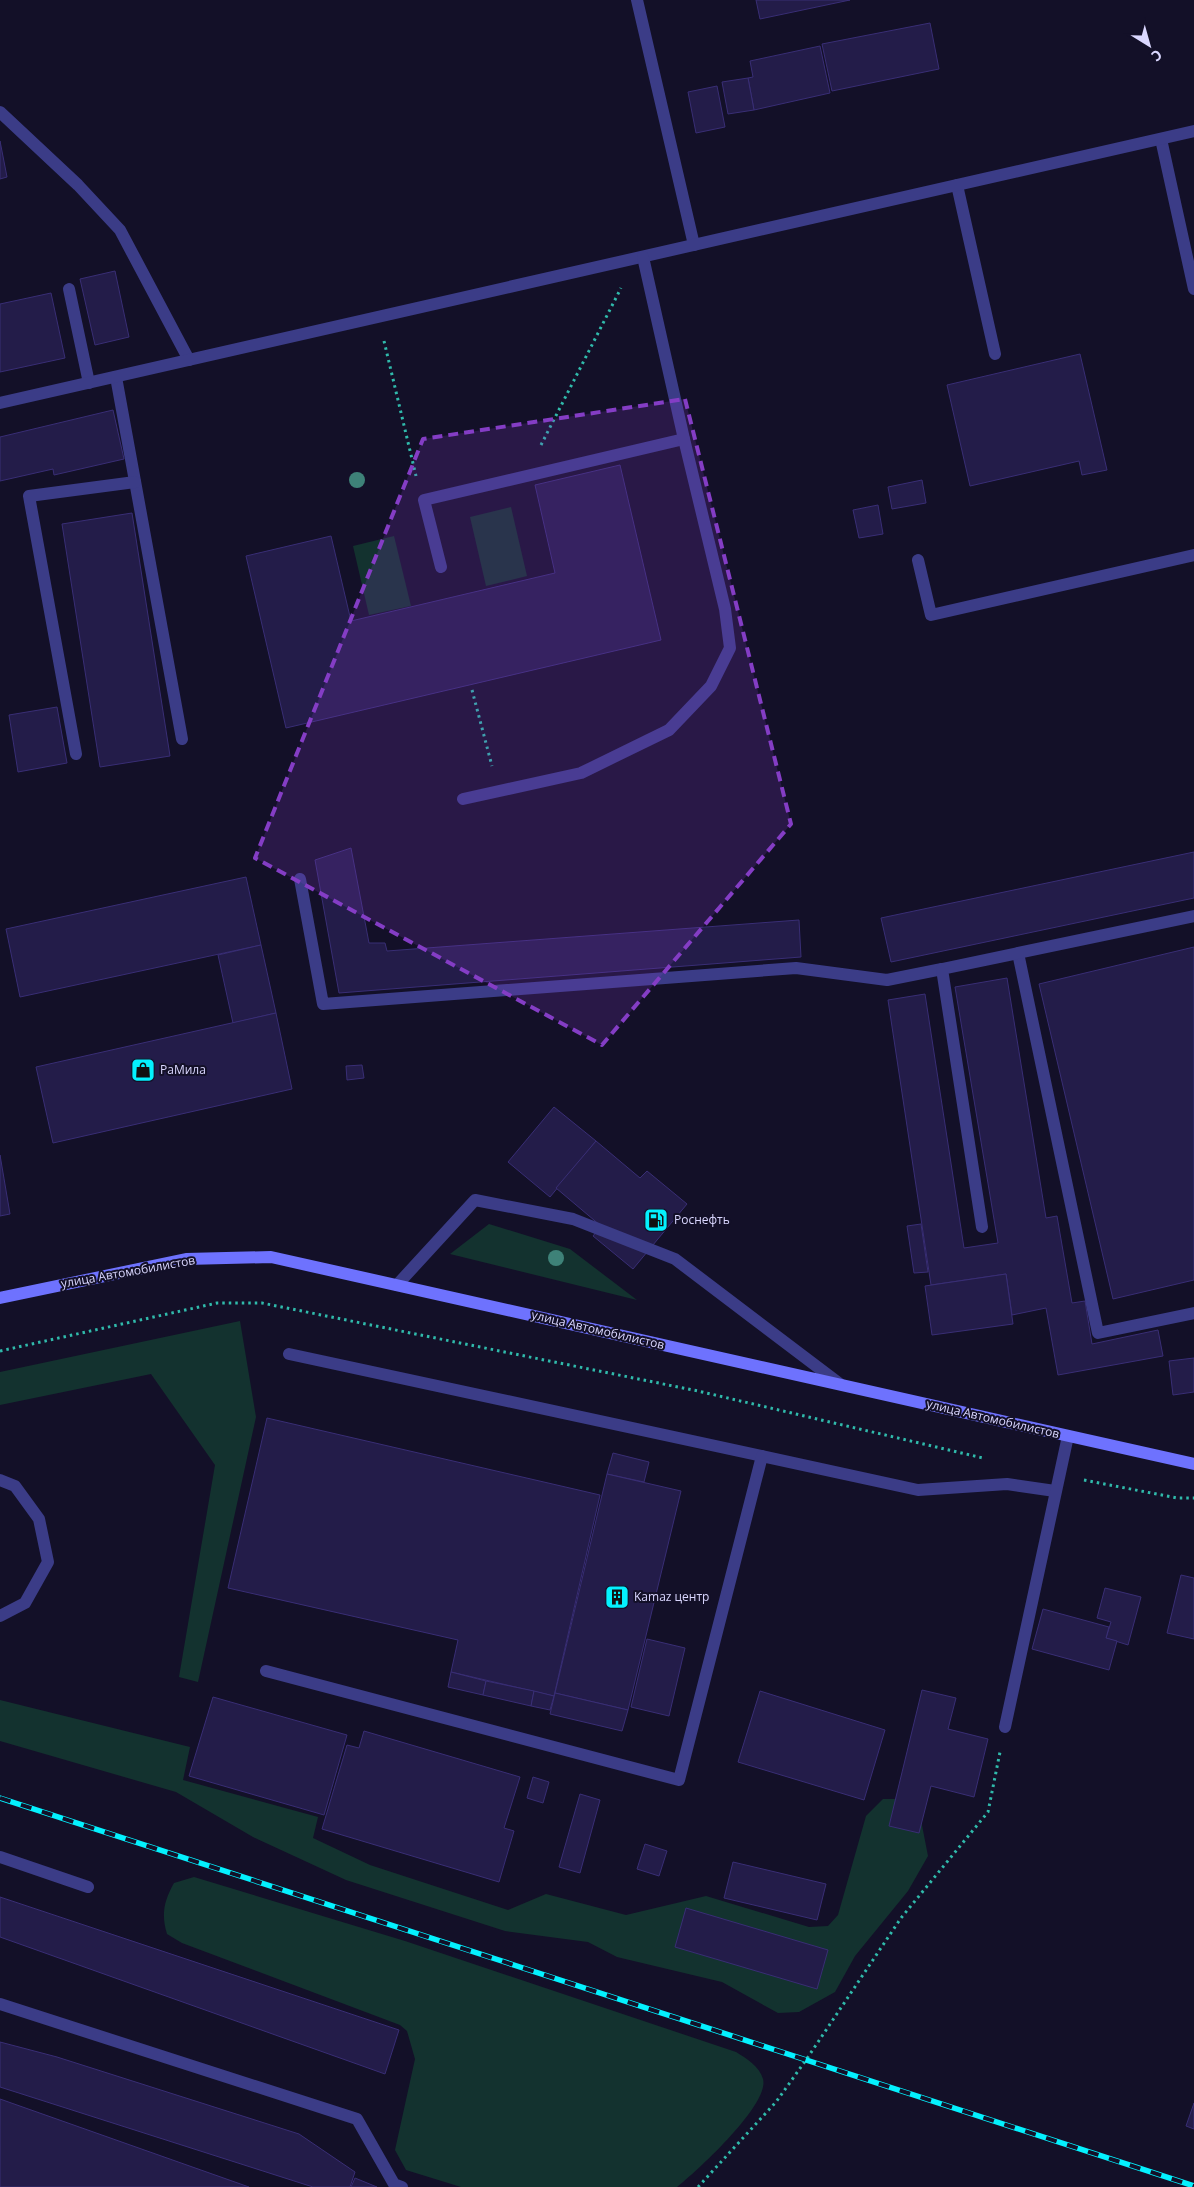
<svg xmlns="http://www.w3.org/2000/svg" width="1194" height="2187" font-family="'Open Sans',sans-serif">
<rect width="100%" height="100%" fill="#131028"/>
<g fill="#13322f">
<path d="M 511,507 L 527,576 L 486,586 L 470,517 Z"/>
<path d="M 394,536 L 411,606 L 369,615 L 353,546 Z"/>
<path d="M 489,1224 L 570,1249 L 637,1300 L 450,1254 Z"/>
<path d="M 240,1321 L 256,1417 L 198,1682 L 179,1677 L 215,1465 L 151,1374 L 0,1405 L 0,1372 Z"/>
<path d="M 0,1700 L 190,1747 L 183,1780 L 318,1817 L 313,1838 L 370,1865 L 508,1910 L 546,1894 L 626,1915 L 706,1896 L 809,1927 L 828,1926 L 838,1915 L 866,1816 L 883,1799 L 900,1799 L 920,1815 L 928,1856 L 908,1891 L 855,1956 L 835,1992 L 799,2012 L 778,2013 L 722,1982 L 617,1957 L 588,1942 L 505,1931 L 346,1880 L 253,1837 L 176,1792 L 0,1741 Z"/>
<path d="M 194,1877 L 405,1941 L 736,2052 C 746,2058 760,2067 763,2079 C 770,2104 697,2171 677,2187 L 461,2187 L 406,2170 L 395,2150 L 415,2059 L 407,2031 L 400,2025 L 182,1943 L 167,1934 C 161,1914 164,1901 174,1883 Z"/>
</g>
<g fill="#231c49" stroke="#392e75">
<path d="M 756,0 L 850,0 L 760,19 Z"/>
<path d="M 930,23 L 939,69 L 832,91 L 822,44 Z"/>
<path d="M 820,46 L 830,93 L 754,110 L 748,78 L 753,77 L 750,61 Z"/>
<path d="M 748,78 L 754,110 L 728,114 L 722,82 Z"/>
<path d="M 717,86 L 725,127 L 696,133 L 688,92 Z"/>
<path d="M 0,141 L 7,177 L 0,179 Z"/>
<path d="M 115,271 L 129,337 L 95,345 L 80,279 Z"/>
<path d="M 51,293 L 65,358 L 0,372 L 0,304 Z"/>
<path d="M 1080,354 L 1107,470 L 1082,475 L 1079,461 L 970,486 L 947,385 Z"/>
<path d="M 113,410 L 124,459 L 54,475 L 53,469 L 0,481 L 0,437 Z"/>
<path d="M 620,465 L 661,640 L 286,728 L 246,556 L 331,536 L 351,621 L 555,573 L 535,485 Z"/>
<path d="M 922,480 L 926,503 L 892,509 L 888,487 Z"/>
<path d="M 878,505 L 883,534 L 859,538 L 853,510 Z"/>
<path d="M 132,513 L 170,756 L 100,767 L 62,524 Z"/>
<path d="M 57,707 L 67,763 L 18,772 L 9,715 Z"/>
<path d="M 351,848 L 369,943 L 385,943 L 387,951 L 799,920 L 801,957 L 339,993 L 315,860 Z"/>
<path d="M 1194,852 L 1194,898 L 891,962 L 881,918 Z"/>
<path d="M 246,877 L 261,945 L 20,997 L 6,929 Z"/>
<path d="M 261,945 L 276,1013 L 233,1023 L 218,955 Z"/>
<path d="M 1194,947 L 1194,1280 L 1113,1299 L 1039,984 Z"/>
<path d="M 1007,978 L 1046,1218 L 1057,1216 L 1072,1303 L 1085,1301 L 1092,1344 L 1158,1330 L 1163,1356 L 1058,1375 L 1046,1308 L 1012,1315 L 1006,1274 L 931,1285 L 888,1000 L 925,994 L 964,1248 L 998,1243 L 955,987 Z"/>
<path d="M 276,1013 L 292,1089 L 53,1143 L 36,1067 Z"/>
<path d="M 362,1065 L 364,1078 L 347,1080 L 346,1066 Z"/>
<path d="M 554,1107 L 596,1141 L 550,1197 L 508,1162 Z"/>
<path d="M 596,1141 L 640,1178 L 647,1171 L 687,1204 L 633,1269 L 593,1236 L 601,1226 L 556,1188 Z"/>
<path d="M 0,1155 L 10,1214 L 0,1216 Z"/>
<path d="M 921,1224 L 928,1272 L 914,1273 L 907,1226 Z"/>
<path d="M 1006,1274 L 1013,1324 L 932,1335 L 925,1286 Z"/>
<path d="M 1194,1358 L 1194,1392 L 1173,1395 L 1169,1361 Z"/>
<path d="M 267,1418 L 600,1495 L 554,1696 L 451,1672 L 458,1640 L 228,1588 Z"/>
<path d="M 613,1453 L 649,1462 L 644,1482 L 607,1474 Z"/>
<path d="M 607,1474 L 681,1491 L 628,1710 L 555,1693 Z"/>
<path d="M 1181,1575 L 1194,1578 L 1194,1639 L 1167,1633 Z"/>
<path d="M 1105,1588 L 1141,1597 L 1128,1645 L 1106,1638 L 1111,1622 L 1097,1618 Z"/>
<path d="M 1043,1609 L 1109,1627 L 1106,1638 L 1117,1641 L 1109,1670 L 1032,1649 Z"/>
<path d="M 647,1639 L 685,1648 L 669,1716 L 631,1707 Z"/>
<path d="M 451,1672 L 486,1681 L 483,1695 L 448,1687 Z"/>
<path d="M 486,1681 L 534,1691 L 531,1706 L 483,1695 Z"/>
<path d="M 922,1690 L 956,1698 L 948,1729 L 988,1739 L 974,1797 L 931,1786 L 919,1833 L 889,1826 Z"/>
<path d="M 534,1691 L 554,1696 L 550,1710 L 531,1706 Z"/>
<path d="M 760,1691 L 885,1730 L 864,1800 L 738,1762 Z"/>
<path d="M 555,1693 L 628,1710 L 622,1731 L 550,1714 Z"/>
<path d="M 213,1697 L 347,1735 L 324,1815 L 189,1776 Z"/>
<path d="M 364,1731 L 520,1777 L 504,1828 L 514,1831 L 499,1882 L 322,1829 L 347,1745 L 359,1748 Z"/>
<path d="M 533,1777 L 549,1782 L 543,1803 L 527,1798 Z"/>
<path d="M 580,1794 L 600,1800 L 580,1873 L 559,1867 Z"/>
<path d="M 645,1844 L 667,1851 L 659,1876 L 637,1869 Z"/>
<path d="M 733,1862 L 826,1884 L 817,1920 L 724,1898 Z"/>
<path d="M 0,1897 L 399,2030 L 385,2074 L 0,1937 Z"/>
<path d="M 686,1908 L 828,1950 L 817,1989 L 675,1947 Z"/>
<path d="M 0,2042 L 57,2057 L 299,2134 L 355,2172 L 350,2187 L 313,2187 L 0,2087 Z"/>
<path d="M 0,2099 L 249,2187 L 0,2187 Z"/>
<path d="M 1194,2103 L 1194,2129 L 1186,2126 Z"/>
<path d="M 355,2178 L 377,2187 L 351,2187 Z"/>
</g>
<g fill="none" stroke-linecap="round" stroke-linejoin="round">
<g stroke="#30baab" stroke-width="3" stroke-dasharray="2.5 4" stroke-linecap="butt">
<path d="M 384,341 L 416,476"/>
<path d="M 541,445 L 621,288"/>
<path d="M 472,690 L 492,766"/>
<path d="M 0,1351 L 217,1303 L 262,1303 L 698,1391 L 983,1458"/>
<path d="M 1084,1480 L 1177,1498 L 1194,1498"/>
<path d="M 698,2187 L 776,2102 L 806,2060 L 901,1918 L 988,1812 L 1000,1752"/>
</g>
<g stroke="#3b3c87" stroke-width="12">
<path d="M 637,0 L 694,245"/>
<path d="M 0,112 L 78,185 L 120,230 L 189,360"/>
<path d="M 1161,139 L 1194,289"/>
<path d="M 957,185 L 995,354"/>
<path d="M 69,289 L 89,383"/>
<path d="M 116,377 L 182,739"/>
<path d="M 0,403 L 1194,131"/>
<path d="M 918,560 L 931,615 L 1194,555"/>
<path d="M 441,567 L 424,500 L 684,439"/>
<path d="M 76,754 L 29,496 L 135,482"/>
<path d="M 463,799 L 581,773 L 669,730 L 711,686 L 730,648 L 725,609 L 684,439 L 643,257"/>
<path d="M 300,879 L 323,1004 L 796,968 L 887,980 L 942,969"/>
<path d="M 1018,953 L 1098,1333 L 1194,1313"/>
<path d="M 982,1227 L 942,969 L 1194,916"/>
<path d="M 397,1285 L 475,1200 L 573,1219 L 675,1259 L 840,1384"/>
<path d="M 289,1354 L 762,1456"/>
<path d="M 0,1480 L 15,1486 L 39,1519 L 48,1562 L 25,1603 L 0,1616"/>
<path d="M 266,1671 L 679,1780 L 762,1456 L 918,1490 L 1007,1484 L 1055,1491"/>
<path d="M 1005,1727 L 1068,1436"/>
<path d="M 0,1857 L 88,1887"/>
<path d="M 0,2004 L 357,2119 L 394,2184 L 402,2187"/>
</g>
<path stroke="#6e72fe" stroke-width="12" d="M 0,1298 L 186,1259 L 271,1257 L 1194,1464"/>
<g stroke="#04f1fe" stroke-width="5.5">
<path id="rail" d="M 0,1798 L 1194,2186"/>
</g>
<use href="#rail" stroke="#131028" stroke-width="4" stroke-dasharray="11" stroke-linecap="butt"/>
</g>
<g fill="#3e8278">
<circle cx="357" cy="480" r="8"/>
<circle cx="556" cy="1258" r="8"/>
</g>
<path fill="#843dc5" fill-opacity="0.2" stroke="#843dc5" stroke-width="4" stroke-dasharray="10 6" stroke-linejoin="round" d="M 685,399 L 791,824 L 602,1045 L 255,858 L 423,439 Z"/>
<defs>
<g id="shop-square" transform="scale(1.25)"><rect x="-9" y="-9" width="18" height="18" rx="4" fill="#04f1fe" stroke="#131028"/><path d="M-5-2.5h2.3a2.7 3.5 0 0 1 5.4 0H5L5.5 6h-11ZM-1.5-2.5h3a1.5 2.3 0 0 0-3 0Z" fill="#111"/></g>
<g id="fuel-square" transform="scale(1.25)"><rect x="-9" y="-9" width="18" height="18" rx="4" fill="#04f1fe" stroke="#131028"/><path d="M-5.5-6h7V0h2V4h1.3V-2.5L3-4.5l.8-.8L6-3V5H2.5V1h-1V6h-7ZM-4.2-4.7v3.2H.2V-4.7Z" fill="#111"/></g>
<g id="building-square" transform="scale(1.25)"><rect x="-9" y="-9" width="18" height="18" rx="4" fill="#04f1fe" stroke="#131028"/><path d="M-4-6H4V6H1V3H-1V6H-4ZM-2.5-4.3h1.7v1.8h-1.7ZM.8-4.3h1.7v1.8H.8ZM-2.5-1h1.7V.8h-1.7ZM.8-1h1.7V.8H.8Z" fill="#111"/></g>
</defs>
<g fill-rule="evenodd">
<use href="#shop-square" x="143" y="1070"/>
<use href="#fuel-square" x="656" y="1220"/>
<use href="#building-square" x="617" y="1597"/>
</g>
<g text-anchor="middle" stroke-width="4" stroke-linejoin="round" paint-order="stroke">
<g font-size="12" fill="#dad7ff" stroke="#131028" text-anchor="start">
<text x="160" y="1074">РаМила</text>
<text x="674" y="1224">Роснефть</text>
<text x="634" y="1601">Kamaz центр</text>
</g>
<g font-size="12" fill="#dad7ff" stroke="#131028">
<text transform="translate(128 1272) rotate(-10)" y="4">улица Автомобилистов</text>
<text transform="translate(598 1330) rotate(13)" y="4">улица Автомобилистов</text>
<text transform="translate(993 1419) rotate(13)" y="4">улица Автомобилистов</text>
</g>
</g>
<g transform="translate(1149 45) rotate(143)" stroke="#131028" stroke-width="4" paint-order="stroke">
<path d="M0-4L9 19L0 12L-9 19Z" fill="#dad7ff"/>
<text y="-8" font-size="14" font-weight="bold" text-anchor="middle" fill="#dad7ff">С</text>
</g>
</svg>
